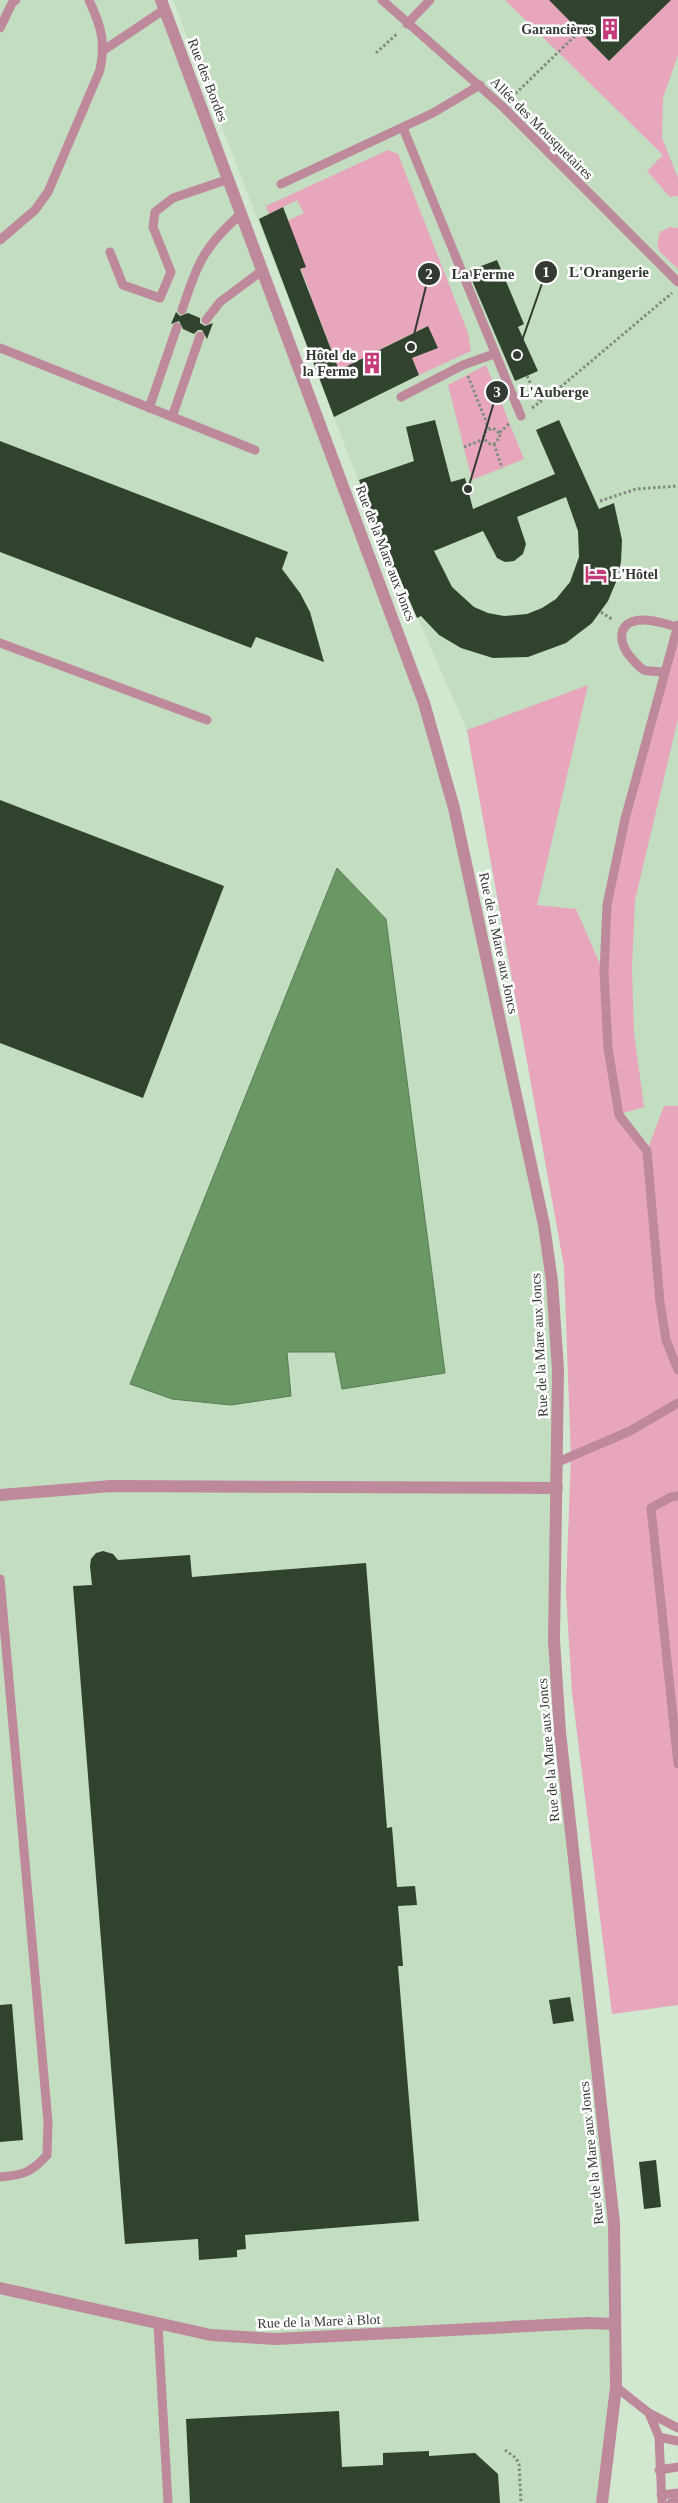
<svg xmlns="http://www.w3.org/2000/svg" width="678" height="2503" font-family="Georgia,serif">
<rect width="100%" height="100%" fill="#d2e7cf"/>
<g fill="#c3ddc0">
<path d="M 0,0 L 161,0 L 340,474 L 454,808 L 552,1281 L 554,1640 L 608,2163 L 614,2324 L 601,2503 L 0,2503 Z"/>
<path d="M 173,0 L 678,0 L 678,2005 L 612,2014 L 572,1692 L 566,1591 L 571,1457 L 564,1266 L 467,730 L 405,589 L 392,568 Z"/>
</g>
<g fill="#e8a6bd">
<path d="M 505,0 L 554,0 L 552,3 L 609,61 L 666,0 L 678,0 L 678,55 L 663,98 L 662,138 L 678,178 L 678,196 L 670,197 L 647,171 L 663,155 Z"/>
<path d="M 388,150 L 398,154 L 468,333 L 471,351 L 419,375 L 412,358 L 438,348 L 427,326 L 339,370 L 317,312 L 291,303 L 311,295 L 283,223 L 304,213 L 297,200 L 269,214 L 266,206 Z"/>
<path d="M 670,227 L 678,228 L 678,269 L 660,252 L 657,245 L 660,232 Z"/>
<path d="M 486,365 L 524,459 L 472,480 L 448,385 Z"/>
<path d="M 678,625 L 678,719 L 635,900 L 632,968 L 634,1033 L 644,1107 L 620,1114 L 647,1151 L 664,1106 L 678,1106 L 678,2005 L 612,2014 L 572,1692 L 566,1591 L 571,1457 L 564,1266 L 467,730 L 588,685 L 537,905 L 576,909 L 603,971 L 607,905 Z"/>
</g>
<path fill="#699864" stroke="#587c55" d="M 337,868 L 386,919 L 445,1373 L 342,1389 L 335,1352 L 287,1352 L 291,1396 L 231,1405 L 172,1399 L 130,1384 Z"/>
<g fill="#31422f" fill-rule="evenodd">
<path d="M 549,0 L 671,0 L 609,61 Z"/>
<path d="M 283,207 L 306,267 L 300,269 L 339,370 L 428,326 L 438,348 L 412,358 L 419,375 L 334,417 L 259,219 Z"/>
<path d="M 497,260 L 524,324 L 518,327 L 538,371 L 515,381 L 468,271 Z"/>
<path d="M 176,312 L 180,316 L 188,313 L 200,318 L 200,323 L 205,326 L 213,323 L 207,339 L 202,330 L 198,330 L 194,334 L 183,329 L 179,321 L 171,324 Z"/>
<path d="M 435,420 L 451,482 L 465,478 L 473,509 L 555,474 L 536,430 L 559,420 L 599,509 L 614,503 L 622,540 L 621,562 L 616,582 L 608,601 L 592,623 L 566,643 L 528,657 L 493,658 L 461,648 L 439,635 L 421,616 L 417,618 L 395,567 L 392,568 L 359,480 L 414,461 L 406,427 ZM 566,497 L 578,531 L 579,557 L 570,582 L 556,599 L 542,608 L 527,614 L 504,616 L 488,613 L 474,607 L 452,587 L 434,551 L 483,531 L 497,558 L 505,562 L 514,561 L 523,554 L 526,544 L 517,517 Z"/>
<path d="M 0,441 L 288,552 L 282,569 L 300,593 L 310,612 L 324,662 L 256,637 L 251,648 L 0,552 Z"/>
<path d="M 0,800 L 224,886 L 143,1098 L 0,1043 Z"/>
<path d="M 103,1551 L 113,1554 L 118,1560 L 190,1555 L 192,1577 L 366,1563 L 387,1828 L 392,1827 L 397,1887 L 415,1886 L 417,1905 L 398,1906 L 403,1966 L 398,1966 L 419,2221 L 245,2235 L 246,2249 L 237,2250 L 237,2257 L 199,2260 L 198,2239 L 125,2244 L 73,1586 L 92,1585 L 90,1566 L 91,1559 L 96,1553 Z"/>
<path d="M 570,1997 L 574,2021 L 553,2024 L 549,2000 Z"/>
<path d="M 12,2004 L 23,2140 L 0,2142 L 0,2005 Z"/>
<path d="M 656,2160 L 661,2207 L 644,2209 L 639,2162 Z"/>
<path d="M 339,2411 L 342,2467 L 383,2465 L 383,2453 L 429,2451 L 429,2456 L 475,2453 L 498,2474 L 500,2503 L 190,2503 L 186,2419 Z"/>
</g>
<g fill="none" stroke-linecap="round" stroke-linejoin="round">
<g stroke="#7f8d7d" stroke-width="3" stroke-dasharray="2.5 2.5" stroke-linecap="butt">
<path d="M 376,53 L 398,33"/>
<path d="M 512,97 L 580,31"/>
<path d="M 468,376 L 489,429"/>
<path d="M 527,376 L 540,402"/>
<path d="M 532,408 L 563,385 L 672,293"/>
<path d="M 499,433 L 493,428 L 486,431 L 484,435 L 484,439 L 490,444 L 494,444 L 500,437 L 499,433 L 510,423"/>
<path d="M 494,444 L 502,468"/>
<path d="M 464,447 L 484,439"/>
<path d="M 600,501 L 636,489 L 678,486"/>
<path d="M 601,612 L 613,620"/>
<path d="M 505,2450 L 516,2458 L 519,2464 L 521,2503"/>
</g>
<g stroke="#be899b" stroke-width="9">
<path d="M 382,0 L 503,107 L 678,282"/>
<path d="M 407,24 L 430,0"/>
<path d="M 0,28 L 12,3 L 16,0"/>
<path d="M 104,50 L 165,9"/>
<path d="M 403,128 L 521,416"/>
<path d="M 281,184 L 433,113 L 480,85"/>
<path d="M 0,240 L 35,210 L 48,192 L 100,70 C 106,42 101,26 89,0"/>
<path d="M 110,252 L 123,285 L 160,298 L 171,272 L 153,227 L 155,212 L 173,198 L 229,179"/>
<path d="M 182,310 C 198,263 203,247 242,213"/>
<path d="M 206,320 L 220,302 L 263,270"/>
<path d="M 0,348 L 255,450"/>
<path d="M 401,397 L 463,365 L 494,354"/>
<path d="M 149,408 L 177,327"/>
<path d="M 172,417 L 200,336"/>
<path d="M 678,625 L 625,819 L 607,905 L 604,973 L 608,1048 L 619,1115 L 647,1151 L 660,1302 L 666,1340 L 678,1370"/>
<path d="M 0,643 L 207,720"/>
<path d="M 664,672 C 658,671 650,672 644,670 C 640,668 636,663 633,660 C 617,644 616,620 643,620 C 655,620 666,624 677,627"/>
<path d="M 558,1462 L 630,1431 L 678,1403"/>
<path d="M 678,1496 L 671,1497 L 651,1508 L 678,1764"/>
<path d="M 0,1579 L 48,2122 L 47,2155 C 31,2173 23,2175 0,2177"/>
<path d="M 158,2325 L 168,2503"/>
<path d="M 616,2387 L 649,2413 L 659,2437 L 662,2503"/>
<path d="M 649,2413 L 678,2428"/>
<path d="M 659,2437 L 678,2441"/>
<path d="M 659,2470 L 678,2467"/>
<path d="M 661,2495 L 678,2493"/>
<path d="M 671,2503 L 678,2502"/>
</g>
<g stroke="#be899b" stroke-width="12">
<path d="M 161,0 L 424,703 L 454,808 L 544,1225 L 552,1281 L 558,1370 L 554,1640 L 560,1732 L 614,2223 L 616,2387 L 602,2503"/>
<path d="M 0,1495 L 111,1486 L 557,1488"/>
<path d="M 0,2288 L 211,2335 L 276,2339 L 588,2323 L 614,2324"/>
</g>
</g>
<defs>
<g id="building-bare" transform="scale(1.725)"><path d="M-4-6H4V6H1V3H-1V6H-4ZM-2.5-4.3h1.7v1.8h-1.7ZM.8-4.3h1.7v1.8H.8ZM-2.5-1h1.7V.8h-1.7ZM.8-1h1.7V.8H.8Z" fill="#c33b78" stroke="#fff" stroke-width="2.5" paint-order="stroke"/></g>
<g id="hotel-bare" transform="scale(1.725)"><path d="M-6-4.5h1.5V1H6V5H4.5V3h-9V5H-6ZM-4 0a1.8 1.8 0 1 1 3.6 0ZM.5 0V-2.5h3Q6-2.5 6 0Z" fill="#c33b78" stroke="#fff" stroke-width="2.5" paint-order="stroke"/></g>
</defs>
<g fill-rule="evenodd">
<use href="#building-bare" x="610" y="29"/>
<use href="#building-bare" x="372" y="363"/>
<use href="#hotel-bare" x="596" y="574"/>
</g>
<g text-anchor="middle" stroke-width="5" stroke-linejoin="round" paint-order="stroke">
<g font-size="14" font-weight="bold" fill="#323a31" stroke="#fff" text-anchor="end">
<text x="594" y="34">Garancières</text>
<text x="356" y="360">Hôtel de<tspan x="356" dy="16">la Ferme</tspan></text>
<text x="612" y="579" text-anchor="start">L'Hôtel</text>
</g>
<g font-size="14" fill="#323a31" stroke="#fff">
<text transform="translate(208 80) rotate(69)" y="5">Rue des Bordes</text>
<text transform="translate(542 128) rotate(45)" y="5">Allée des Mousquetaires</text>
<text transform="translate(386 553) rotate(69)" y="5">Rue de la Mare aux Joncs</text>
<text transform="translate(499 943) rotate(78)" y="5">Rue de la Mare aux Joncs</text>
<text transform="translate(539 1345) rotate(-93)" y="5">Rue de la Mare aux Joncs</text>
<text transform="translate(548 1750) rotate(-95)" y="5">Rue de la Mare aux Joncs</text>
<text transform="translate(591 2153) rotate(-96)" y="5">Rue de la Mare aux Joncs</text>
<text transform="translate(319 2321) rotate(-2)" y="5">Rue de la Mare à Blot</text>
</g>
</g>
<path fill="none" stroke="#323a31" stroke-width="2" d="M517 355L546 272M411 347L429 274M468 489L497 392"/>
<g fill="#323a31" stroke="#fff" stroke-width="2">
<circle cx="517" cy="355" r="5"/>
<circle cx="411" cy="347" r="5"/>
<circle cx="468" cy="489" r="5"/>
<circle cx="546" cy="272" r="12"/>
<circle cx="429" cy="274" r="12"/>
<circle cx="497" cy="392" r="12"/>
</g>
<g font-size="15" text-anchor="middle" font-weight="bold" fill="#fff">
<text x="546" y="277">1</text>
<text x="429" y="279">2</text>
<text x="497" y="397">3</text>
</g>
<g font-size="15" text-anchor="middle" font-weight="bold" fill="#323a31" stroke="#fff" stroke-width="5" stroke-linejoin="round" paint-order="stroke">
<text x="609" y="277">L'Orangerie</text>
<text x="483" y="279">La Ferme</text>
<text x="554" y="397">L'Auberge</text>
</g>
</svg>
